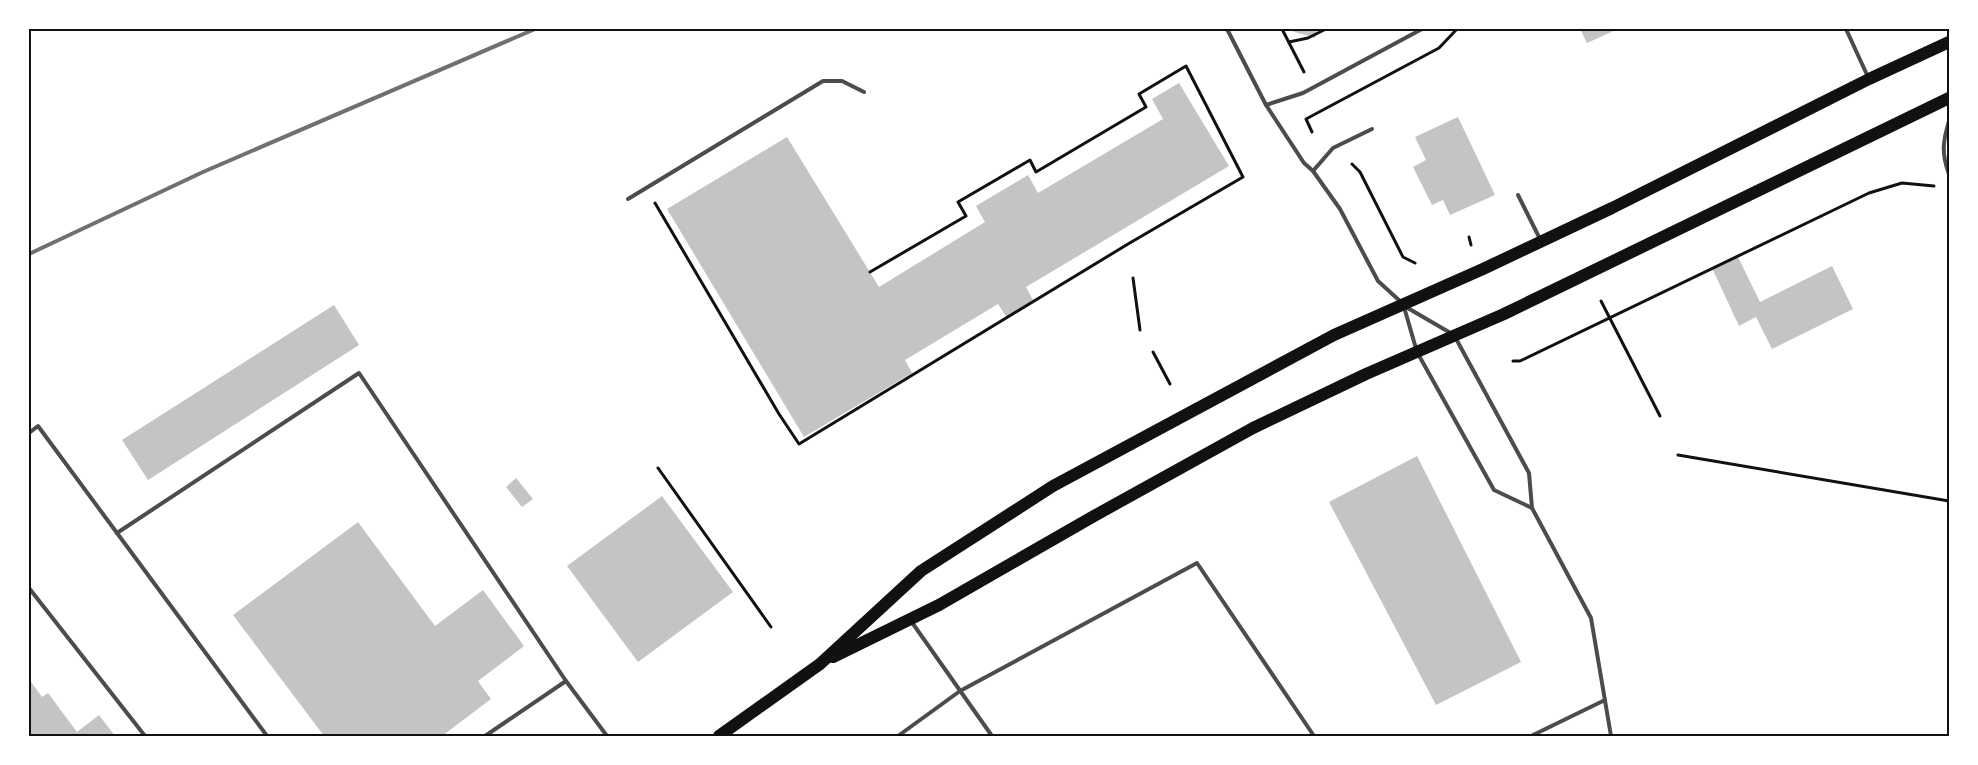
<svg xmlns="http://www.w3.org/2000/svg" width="1978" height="765" font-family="'DejaVu Sans',sans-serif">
<rect width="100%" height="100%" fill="#fff"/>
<g fill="#c4c4c4">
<path d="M 1285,29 L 1322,29 L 1317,31 L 1315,38 Z"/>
<path d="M 1580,29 L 1618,29 L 1587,43 Z"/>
<path d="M 1179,83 L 1229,166 L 1026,287 L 1034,302 L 1007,318 L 998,304 L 905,360 L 912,373 L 804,437 L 667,209 L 787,137 L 879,287 L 985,222 L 976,206 L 1028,175 L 1038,193 L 1163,119 L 1152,99 Z"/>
<path d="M 1458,117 L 1495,195 L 1450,215 L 1443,200 L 1432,205 L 1413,167 L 1426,160 L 1415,137 Z"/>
<path d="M 1737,255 L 1760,302 L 1832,266 L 1853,309 L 1772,349 L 1756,317 L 1739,326 L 1712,268 Z"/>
<path d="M 334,305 L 359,345 L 148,480 L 122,440 Z"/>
<path d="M 1417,456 L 1521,662 L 1436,705 L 1329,502 Z"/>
<path d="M 516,478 L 533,499 L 522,507 L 506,487 Z"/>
<path d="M 662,496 L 733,592 L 638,662 L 567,566 Z"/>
<path d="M 358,522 L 435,626 L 483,590 L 524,646 L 478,681 L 491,699 L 442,736 L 324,736 L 233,615 Z"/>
<path d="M 29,679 L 42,697 L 48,693 L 77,732 L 99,715 L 115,736 L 29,736 Z"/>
</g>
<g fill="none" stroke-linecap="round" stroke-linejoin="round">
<g stroke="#111" stroke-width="3">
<path d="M 1282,29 L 1304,72"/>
<path d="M 1289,42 L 1308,38 L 1326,29"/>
<path d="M 1312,132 L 1306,119 L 1439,48 L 1457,29"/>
<path d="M 1352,164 L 1360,172 L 1403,257 L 1415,263"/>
<path d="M 655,203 L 779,414 L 799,444 L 1128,244 L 1243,177 L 1186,66 L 1139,94 L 1146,107 L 1036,172 L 1030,160 L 958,202 L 966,216 L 870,272"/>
<path d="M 1469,237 L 1471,245"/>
<path d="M 1133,278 L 1140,330"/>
<path d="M 1601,301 L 1660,416"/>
<path d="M 1153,352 L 1170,384"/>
<path d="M 1513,361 L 1520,361 L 1869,193 L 1902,183 L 1934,186"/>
<path d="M 1678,455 L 1949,501"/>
<path d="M 658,468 L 771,627"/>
</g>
<g stroke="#4c4c4c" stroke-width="4">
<path d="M 1227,29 L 1266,105 L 1304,163 L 1313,171 L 1340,209 L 1378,281 L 1401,302"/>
<path d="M 1846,29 L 1868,77"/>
<path d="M 1266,105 L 1303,93 L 1422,29"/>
<path d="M 1949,121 C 1943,141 1941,153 1949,174"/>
<path d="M 1313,171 L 1333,148 L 1372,129"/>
<path d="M 1518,195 L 1540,239"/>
<path d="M 628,199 L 823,81 L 842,81 L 864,92"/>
<path d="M 1404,307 L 1417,352 L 1494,490 L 1532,508"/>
<path d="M 1406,307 L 1454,335 L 1529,473 L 1532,508 L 1591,618 L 1611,736"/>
<path d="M 29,433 L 38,426 L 117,533 L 359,373 L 566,681 L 607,736"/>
<path d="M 117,533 L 267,736"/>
<path d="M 29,588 L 145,736"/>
<path d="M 911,621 L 992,736"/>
<path d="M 485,736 L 566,681"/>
<path d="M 898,736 L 960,691 L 1197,563 L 1314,736"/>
<path d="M 1531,736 L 1605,700"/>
</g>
<g stroke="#111" stroke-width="12">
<path d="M 833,657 L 939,605 L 1094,516 L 1253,428 L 1366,374 L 1504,314 L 1949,98"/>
<path d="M 719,736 L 820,664 L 921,571 L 1053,486 L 1334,335 L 1483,269 L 1612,208 L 1869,79 L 1949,42"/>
</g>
<path stroke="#707070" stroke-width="4" d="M 29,254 L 203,172 L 535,29"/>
</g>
<rect width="1978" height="765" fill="none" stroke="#ffffff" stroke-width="60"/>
<rect x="30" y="30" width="1918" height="705" fill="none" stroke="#111" stroke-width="2"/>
</svg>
